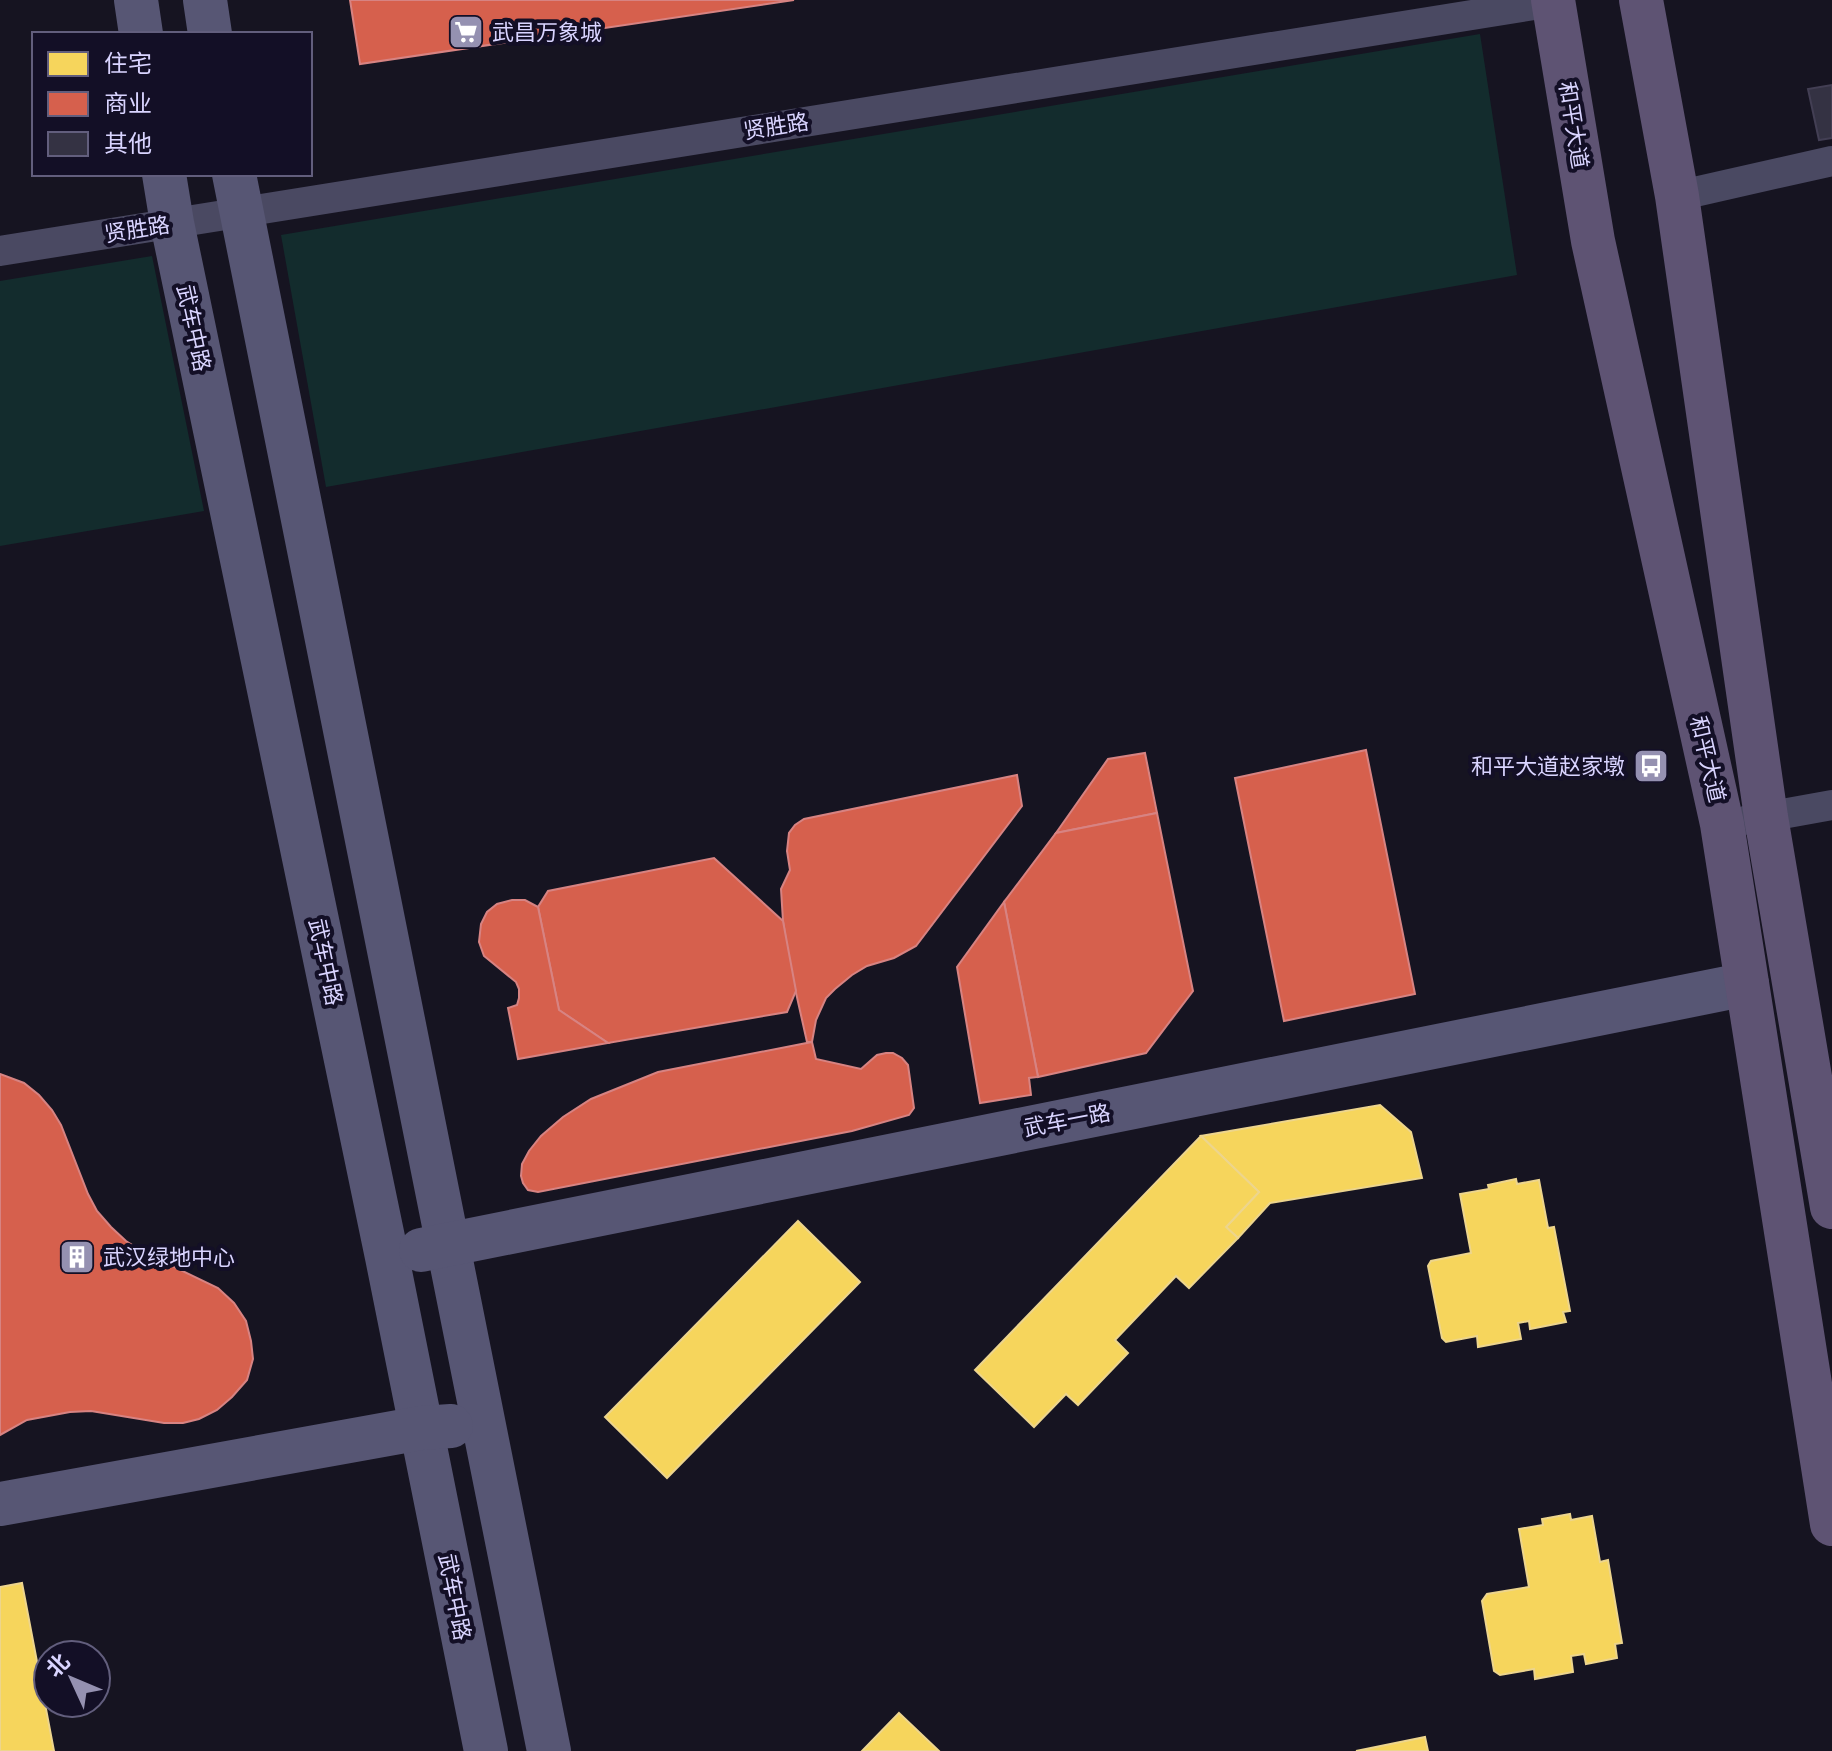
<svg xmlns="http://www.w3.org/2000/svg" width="1832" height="1751" font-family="Mulish,'Noto Sans SC',sans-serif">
<rect width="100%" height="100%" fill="#161421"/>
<g fill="#132c2d">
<path d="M 1480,34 L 1517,275 L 326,487 L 281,235 Z"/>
<path d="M 152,256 L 204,511 L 0,546 L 0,281 Z"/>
</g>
<g fill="#f6d55c" stroke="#edd58d" stroke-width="2">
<path d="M 1380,1105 L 1411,1132 L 1422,1178 L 1270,1203 L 1238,1238 L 1226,1227 L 1259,1192 L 1201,1136 Z"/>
<path d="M 1201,1136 L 1259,1192 L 1226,1227 L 1238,1238 L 1189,1288 L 1176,1276 L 1115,1340 L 1128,1353 L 1078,1405 L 1066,1394 L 1034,1427 L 975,1370 Z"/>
<path d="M 1516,1179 L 1517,1184 L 1539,1180 L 1548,1228 L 1554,1227 L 1570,1311 L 1563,1312 L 1566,1322 L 1530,1329 L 1529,1321 L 1518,1323 L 1521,1339 L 1478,1347 L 1477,1336 L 1446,1342 L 1442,1338 L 1428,1266 L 1431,1261 L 1471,1253 L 1460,1194 L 1489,1189 L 1488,1185 Z"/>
<path d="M 798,1221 L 860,1282 L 667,1478 L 605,1417 Z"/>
<path d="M 1570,1514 L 1571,1520 L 1592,1516 L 1600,1562 L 1608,1560 L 1622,1643 L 1615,1644 L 1617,1658 L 1586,1664 L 1584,1654 L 1571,1656 L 1573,1672 L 1535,1679 L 1534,1669 L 1500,1675 L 1494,1671 L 1482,1601 L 1487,1594 L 1529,1587 L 1519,1529 L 1543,1525 L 1542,1519 Z"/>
<path d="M 22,1583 L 54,1751 L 0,1751 L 0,1587 Z"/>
<path d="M 899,1713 L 939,1751 L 862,1751 Z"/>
<path d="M 1425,1737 L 1428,1751 L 1356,1751 Z"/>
</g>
<g fill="#d6604d" stroke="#d78382" stroke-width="2">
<path d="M 350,0 L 794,0 L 360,64 Z"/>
<path d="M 1366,750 L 1415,994 L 1284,1021 L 1235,778 Z"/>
<path d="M 1145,753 L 1157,813 L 1056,833 L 1108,759 Z"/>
<path d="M 1017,775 L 1022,806 L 916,946 L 894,958 L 867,966 L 852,975 L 835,989 L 826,998 L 816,1020 L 812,1042 L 807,1042 L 790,966 L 783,921 L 781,889 L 790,870 L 787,851 L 789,833 L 795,825 L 804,819 Z"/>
<path d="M 1157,813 L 1193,991 L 1146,1053 L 1038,1077 L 1004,902 L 1056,833 Z"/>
<path d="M 714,858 L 783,921 L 796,991 L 787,1012 L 608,1043 L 559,1010 L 538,907 L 548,891 Z"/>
<path d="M 512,900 L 525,900 L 538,907 L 559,1010 L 608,1043 L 518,1059 L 508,1008 L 517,1005 L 519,998 L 519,989 L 516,982 L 484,956 L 479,942 L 481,924 L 487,912 L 497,904 Z"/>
<path d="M 1004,902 L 1038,1077 L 1029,1078 L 1031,1095 L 980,1103 L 957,967 Z"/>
<path d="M 812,1042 L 816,1059 L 861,1069 L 877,1055 L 886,1053 L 893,1053 L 902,1058 L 908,1065 L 914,1108 L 909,1115 L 852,1131 L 538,1192 L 528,1190 L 523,1183 L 521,1176 L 522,1164 L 529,1151 L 541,1136 L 563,1117 L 591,1099 L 658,1072 Z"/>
<path d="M 0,1074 L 24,1083 L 39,1095 L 52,1110 L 61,1125 L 88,1194 L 97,1211 L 111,1227 L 126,1241 L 145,1253 L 218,1288 L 234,1303 L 246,1321 L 251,1341 L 253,1359 L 247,1380 L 232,1397 L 217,1410 L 199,1419 L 183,1423 L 164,1423 L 91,1411 L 70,1412 L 27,1420 L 0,1435 Z"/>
</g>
<path fill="#343243" stroke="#433f54" stroke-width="2" d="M 1832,85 L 1832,138 L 1819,140 L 1808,89 Z"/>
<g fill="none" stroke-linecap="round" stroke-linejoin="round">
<g stroke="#4a4962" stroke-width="30">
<path d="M 1677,196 L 1832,161"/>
<path d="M 0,251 L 1553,2"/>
<path d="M 1748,820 L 1832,805"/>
</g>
<g stroke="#575674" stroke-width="44">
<path d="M 136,0 L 141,34"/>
<path d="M 205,0 L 210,34"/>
<path d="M 164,174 L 172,223 L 387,1257 L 486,1751"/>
<path d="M 234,174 L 549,1751"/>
<path d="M 421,1250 L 1747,984"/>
<path d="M 0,1504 L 421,1428 L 451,1426"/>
</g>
<g stroke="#5e5373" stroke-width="44">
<path d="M 1553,0 L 1593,241 L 1722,824 L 1832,1524"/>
<path d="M 1641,0 L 1677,196 L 1766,817 L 1832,1207"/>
</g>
</g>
<defs>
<g id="supermarket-square" transform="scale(1.8)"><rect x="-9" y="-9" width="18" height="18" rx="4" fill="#9591b1" stroke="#130f26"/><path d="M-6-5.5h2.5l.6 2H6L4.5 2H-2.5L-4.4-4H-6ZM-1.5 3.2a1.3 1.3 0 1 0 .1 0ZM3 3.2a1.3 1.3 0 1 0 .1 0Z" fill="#fff"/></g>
<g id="bus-square" transform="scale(1.8)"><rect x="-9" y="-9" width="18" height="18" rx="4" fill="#9591b1" stroke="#130f26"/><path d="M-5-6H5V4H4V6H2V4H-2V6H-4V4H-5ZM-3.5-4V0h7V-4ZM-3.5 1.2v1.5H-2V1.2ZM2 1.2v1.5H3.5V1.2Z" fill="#fff"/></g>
<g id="building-square" transform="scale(1.8)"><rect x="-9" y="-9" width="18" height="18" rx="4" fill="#9591b1" stroke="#130f26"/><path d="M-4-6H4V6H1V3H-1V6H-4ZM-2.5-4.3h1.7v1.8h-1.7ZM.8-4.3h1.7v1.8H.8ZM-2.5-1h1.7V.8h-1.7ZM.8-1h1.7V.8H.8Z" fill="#fff"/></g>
</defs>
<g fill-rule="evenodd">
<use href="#supermarket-square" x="466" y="32"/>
<use href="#bus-square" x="1651" y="766"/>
<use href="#building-square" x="77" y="1257"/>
</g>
<g text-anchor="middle" stroke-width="8" stroke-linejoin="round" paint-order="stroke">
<g font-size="22" fill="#d9d4ff" stroke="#130f26" text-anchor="start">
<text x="492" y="40">武昌万象城</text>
<text x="1625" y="774" text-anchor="end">和平大道赵家墩</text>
<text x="103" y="1265">武汉绿地中心</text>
</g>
<g font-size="22" fill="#d9d4ff" stroke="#130f26">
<text transform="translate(1574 125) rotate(81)" y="8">和平大道</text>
<text transform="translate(776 126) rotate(-9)" y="8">贤胜路</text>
<text transform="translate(137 229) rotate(-9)" y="8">贤胜路</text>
<text transform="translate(194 328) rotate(78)" y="8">武车中路</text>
<text transform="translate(1708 759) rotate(77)" y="8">和平大道</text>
<text transform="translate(326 962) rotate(78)" y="8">武车中路</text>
<text transform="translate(1067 1120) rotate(-11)" y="8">武车一路</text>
<text transform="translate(455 1597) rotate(79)" y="8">武车中路</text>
</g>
</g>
<rect x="32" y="32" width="280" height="144" fill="#130f26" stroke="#625e7d" stroke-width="2"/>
<rect x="48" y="52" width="40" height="24" fill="#f6d55c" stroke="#625e7d" stroke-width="2"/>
<text x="104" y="72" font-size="24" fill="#d9d4ff">住宅</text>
<rect x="48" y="92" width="40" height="24" fill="#d6604d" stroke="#625e7d" stroke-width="2"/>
<text x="104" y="112" font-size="24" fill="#d9d4ff">商业</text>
<rect x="48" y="132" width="40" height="24" fill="#343243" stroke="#625e7d" stroke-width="2"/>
<text x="104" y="152" font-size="24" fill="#d9d4ff">其他</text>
<g transform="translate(72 1679) rotate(314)"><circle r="38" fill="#130f26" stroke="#625e7d" stroke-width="2"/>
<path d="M0-6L14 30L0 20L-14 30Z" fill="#9591b1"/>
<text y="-12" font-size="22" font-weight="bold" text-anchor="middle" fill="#d9d4ff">北</text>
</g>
</svg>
